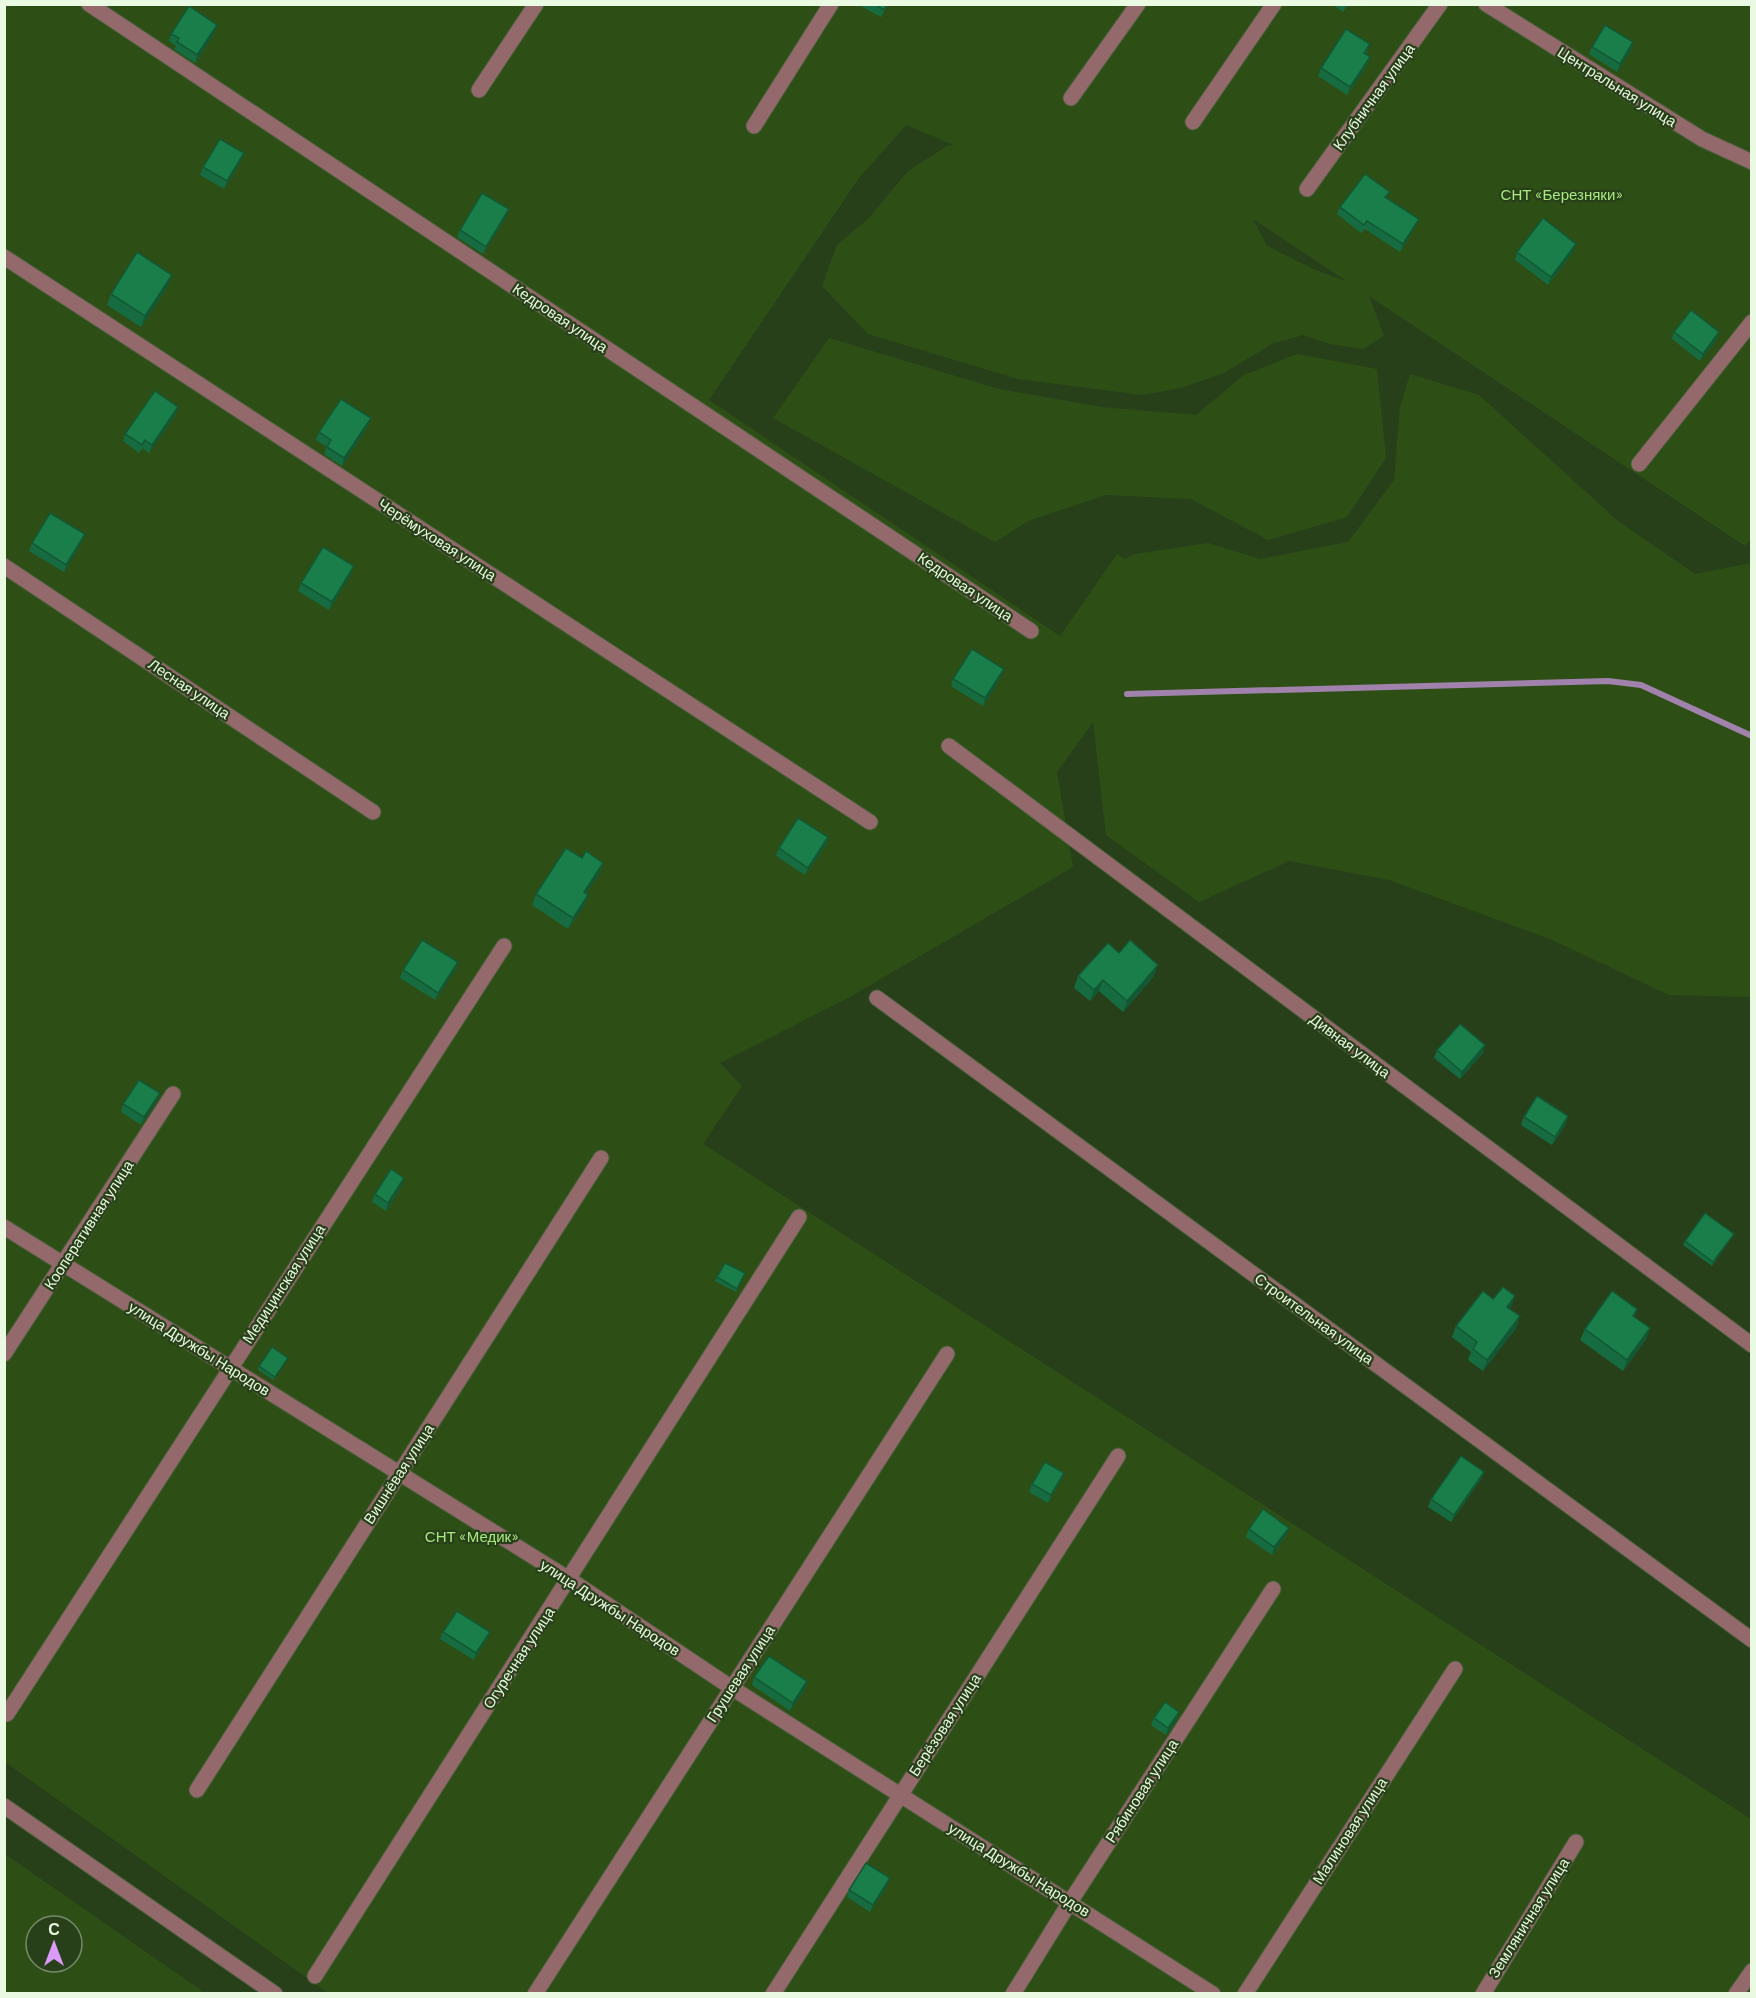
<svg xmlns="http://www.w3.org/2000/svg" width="1756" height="1998" font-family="Barlow,sans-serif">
<rect width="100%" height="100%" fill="#284019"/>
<g fill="#2d4f16" fill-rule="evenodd">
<path d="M 5,5 L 1751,5 L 1752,537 L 1745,546 L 1369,296 L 1384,336 L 1363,349 L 1330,344 L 1303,335 L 1272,344 L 1224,373 L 1181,388 L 1142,395 L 1018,379 L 868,334 L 822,286 L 837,245 L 868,219 L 908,171 L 947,146 L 954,145 L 906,125 L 859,178 L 709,400 L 1060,636 L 1117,554 L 1125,559 L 1135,554 L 1208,543 L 1260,559 L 1348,542 L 1394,480 L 1400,407 L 1410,374 L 1479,395 L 1618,521 L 1695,574 L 1751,563 L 1751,997 L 1669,995 L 1550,939 L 1389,880 L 1289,861 L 1199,902 L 1106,835 L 1093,722 L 1057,772 L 1073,867 L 848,998 L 720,1063 L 742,1086 L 703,1144 L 1751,1819 L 1751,1993 L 328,1993 L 5,1762 ZM 1253,219 L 1345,280 L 1345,281 L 1313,269 L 1267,246 Z"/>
<path d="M 829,338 L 999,389 L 1102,407 L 1196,415 L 1244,375 L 1297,354 L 1377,369 L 1386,458 L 1347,517 L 1268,540 L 1191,499 L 1106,495 L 1028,521 L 995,542 L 773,418 Z"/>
<path d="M 5,1854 L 205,1993 L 5,1993 ZM 36,1926 L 72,1926 L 72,1962 L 36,1962 Z"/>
</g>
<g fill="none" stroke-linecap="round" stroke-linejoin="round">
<path stroke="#a082ad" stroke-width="6" d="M 1127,694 L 1608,681 L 1641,685 L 1752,736"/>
<g stroke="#475e39" stroke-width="17">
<g id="street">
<path d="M 89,4 L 1031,631"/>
<path d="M 1486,4 L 1702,139 L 1752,162"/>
<path d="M 479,90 L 536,4"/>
<path d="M 1071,98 L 1138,4"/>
<path d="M 1193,122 L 1274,4"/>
<path d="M 754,126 L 831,4"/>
<path d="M 1307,189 L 1440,4"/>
<path d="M 4,257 L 870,822"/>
<path d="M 1639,464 L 1752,322"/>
<path d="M 4,566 L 373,812"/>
<path d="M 949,746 L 1752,1345"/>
<path d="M 877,998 L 1752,1640"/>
<path d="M 4,1227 L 569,1579 L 732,1688 L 1213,1994"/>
<path d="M 4,1354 L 173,1094"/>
<path d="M 7,1714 L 504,946"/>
<path d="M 197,1790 L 601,1158"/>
<path d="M 4,1806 L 275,1994"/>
<path d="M 315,1976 L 799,1217"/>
<path d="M 535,1994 L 947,1354"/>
<path d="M 773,1994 L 1118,1456"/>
<path d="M 1013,1994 L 1070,1902 L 1273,1589"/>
<path d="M 1245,1994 L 1455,1669"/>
<path d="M 1483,1994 L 1576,1842"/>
<path d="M 1736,1994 L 1752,1971"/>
</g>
</g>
<use href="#street" stroke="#93696c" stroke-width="15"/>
</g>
<g fill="#166c40">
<path d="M 857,4 L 888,4 L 881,17 Z"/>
<path d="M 1332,4 L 1348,4 L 1343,12 Z"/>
<path d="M 215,32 L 195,63 L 174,49 L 176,46 L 169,41 L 171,34 Z"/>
<path d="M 1633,42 L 1631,50 L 1617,72 L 1589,54 L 1592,47 Z"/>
<path d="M 1370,44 L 1366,54 L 1370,57 L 1367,65 L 1347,95 L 1318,76 L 1321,68 Z"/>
<path d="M 241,161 L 224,189 L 200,175 L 203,167 Z"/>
<path d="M 1387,198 L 1416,226 L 1400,252 L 1365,229 L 1361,233 L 1337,214 L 1340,207 Z"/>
<path d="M 509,209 L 506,217 L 483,254 L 457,237 L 460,230 Z"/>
<path d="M 1517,252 L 1573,252 L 1548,285 L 1515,260 Z"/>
<path d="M 172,275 L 168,286 L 141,327 L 107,305 L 111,294 Z"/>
<path d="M 1674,332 L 1719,332 L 1717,339 L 1700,361 L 1672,339 Z"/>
<path d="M 176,414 L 149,453 L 143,448 L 139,453 L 123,441 L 125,434 Z"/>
<path d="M 368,426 L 342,466 L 324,454 L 327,447 L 316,440 L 319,432 Z"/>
<path d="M 82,542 L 64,572 L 29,551 L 32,543 Z"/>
<path d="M 351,574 L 329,610 L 298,591 L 301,583 Z"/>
<path d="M 1001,677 L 983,706 L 951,686 L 953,679 Z"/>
<path d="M 828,837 L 826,845 L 805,875 L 776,856 L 779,848 Z"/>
<path d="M 582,858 L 603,863 L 599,874 L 586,894 L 588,895 L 584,906 L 568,929 L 532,905 L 536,894 Z"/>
<path d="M 1119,953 L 1154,976 L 1123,1012 L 1099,991 L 1090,1001 L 1074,988 L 1078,976 Z"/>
<path d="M 458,962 L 455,970 L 435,1000 L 400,978 L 403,970 Z"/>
<path d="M 1437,1050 L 1483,1053 L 1460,1079 L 1434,1058 Z"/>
<path d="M 160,1093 L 157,1100 L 141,1125 L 121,1112 L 123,1104 Z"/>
<path d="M 1524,1117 L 1566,1124 L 1552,1145 L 1521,1125 Z"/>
<path d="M 402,1185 L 386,1211 L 372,1202 L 375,1194 Z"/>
<path d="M 1732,1237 L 1712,1266 L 1683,1245 L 1685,1241 Z"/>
<path d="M 745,1273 L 736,1292 L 715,1281 L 717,1277 Z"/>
<path d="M 1493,1299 L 1511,1307 L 1510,1309 L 1516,1328 L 1483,1371 L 1468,1360 L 1471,1352 L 1452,1337 L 1456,1326 Z"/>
<path d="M 1637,1309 L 1634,1317 L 1650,1328 L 1646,1339 L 1623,1371 L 1580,1340 L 1585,1329 Z"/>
<path d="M 286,1362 L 273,1380 L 258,1370 L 259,1366 Z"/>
<path d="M 1484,1472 L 1481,1479 L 1451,1522 L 1428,1507 L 1431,1499 Z"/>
<path d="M 1064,1473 L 1061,1480 L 1048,1503 L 1029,1492 L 1032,1484 Z"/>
<path d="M 1249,1529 L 1286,1535 L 1272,1555 L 1246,1537 Z"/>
<path d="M 443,1632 L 490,1632 L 487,1639 L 474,1660 L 440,1639 Z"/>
<path d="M 754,1677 L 807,1681 L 805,1689 L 790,1711 L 752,1685 Z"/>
<path d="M 1179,1712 L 1177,1719 L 1166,1735 L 1151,1725 L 1154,1718 Z"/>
<path d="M 887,1886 L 870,1912 L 847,1897 L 849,1890 Z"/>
</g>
<g fill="#125834">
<path d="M 217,25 L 215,32 L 195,63 L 197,55 Z"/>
<path d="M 1633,42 L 1631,50 L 1617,72 L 1620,64 Z"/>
<path d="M 1370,57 L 1367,65 L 1347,95 L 1350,87 Z"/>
<path d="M 244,153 L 241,161 L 224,189 L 227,181 Z"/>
<path d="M 509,209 L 506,217 L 483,254 L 486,247 Z"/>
<path d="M 1419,219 L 1416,226 L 1400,252 L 1403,244 Z"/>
<path d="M 1576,244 L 1573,252 L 1548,285 L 1551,277 Z"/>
<path d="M 172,275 L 168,286 L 141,327 L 145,316 Z"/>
<path d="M 1719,332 L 1717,339 L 1700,361 L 1703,354 Z"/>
<path d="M 178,407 L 176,414 L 149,453 L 152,445 Z"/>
<path d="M 371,418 L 368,426 L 342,466 L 344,458 Z"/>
<path d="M 85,534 L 82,542 L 64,572 L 66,565 Z"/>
<path d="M 354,566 L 351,574 L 329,610 L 332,602 Z"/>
<path d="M 1004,669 L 1001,677 L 983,706 L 985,698 Z"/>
<path d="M 828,837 L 826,845 L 805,875 L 808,868 Z"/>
<path d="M 603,863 L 599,874 L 580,903 L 584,892 Z"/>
<path d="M 588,895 L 584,906 L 568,929 L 573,918 Z"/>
<path d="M 458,962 L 455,970 L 435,1000 L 438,993 Z"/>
<path d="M 1158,965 L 1154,976 L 1123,1012 L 1127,1001 Z"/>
<path d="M 1103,980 L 1099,991 L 1090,1001 L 1094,990 Z"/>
<path d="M 1485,1045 L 1483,1053 L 1460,1079 L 1462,1072 Z"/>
<path d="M 160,1093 L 157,1100 L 141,1125 L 144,1117 Z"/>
<path d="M 1568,1116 L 1566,1124 L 1552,1145 L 1555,1137 Z"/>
<path d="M 404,1178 L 402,1185 L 386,1211 L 388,1203 Z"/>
<path d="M 1734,1234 L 1732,1237 L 1712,1266 L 1713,1262 Z"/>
<path d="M 1515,1296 L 1511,1307 L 1503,1318 L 1507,1307 Z"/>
<path d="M 1520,1316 L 1516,1328 L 1483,1371 L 1487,1360 Z"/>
<path d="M 1650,1328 L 1646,1339 L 1623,1371 L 1627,1360 Z"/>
<path d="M 1484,1472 L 1481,1479 L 1451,1522 L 1454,1515 Z"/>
<path d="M 1064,1473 L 1061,1480 L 1048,1503 L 1051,1495 Z"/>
<path d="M 1289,1528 L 1286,1535 L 1272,1555 L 1274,1547 Z"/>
<path d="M 490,1632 L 487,1639 L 474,1660 L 476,1653 Z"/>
<path d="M 807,1681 L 805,1689 L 790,1711 L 793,1703 Z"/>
<path d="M 1179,1712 L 1177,1719 L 1166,1735 L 1168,1728 Z"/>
<path d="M 890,1878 L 887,1886 L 870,1912 L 873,1905 Z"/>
</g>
<g fill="#1a7e4a" stroke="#125834" stroke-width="1.5">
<path d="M 874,4 L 887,4 L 884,10 Z"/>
<path d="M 189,6 L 217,25 L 197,55 L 177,42 L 179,38 L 171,34 Z"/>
<path d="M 1605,25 L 1633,42 L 1620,64 L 1592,47 Z"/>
<path d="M 1346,29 L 1370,44 L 1364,53 L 1370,57 L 1350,87 L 1321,68 Z"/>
<path d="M 220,139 L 244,153 L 227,181 L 203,167 Z"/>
<path d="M 1365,174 L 1390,192 L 1385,197 L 1419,219 L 1403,244 L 1367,221 L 1364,225 L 1340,207 Z"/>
<path d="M 482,193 L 509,209 L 486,247 L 460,230 Z"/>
<path d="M 1543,218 L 1576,244 L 1551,277 L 1517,252 Z"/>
<path d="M 137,252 L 172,275 L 145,316 L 111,294 Z"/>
<path d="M 1691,310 L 1719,332 L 1703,354 L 1674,332 Z"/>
<path d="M 155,391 L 178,407 L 152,445 L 145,440 L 142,445 L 125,434 Z"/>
<path d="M 341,399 L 371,418 L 344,458 L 327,447 L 331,440 L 319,432 Z"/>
<path d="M 50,513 L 85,534 L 66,565 L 32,543 Z"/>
<path d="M 323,547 L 354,566 L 332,602 L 301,583 Z"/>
<path d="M 972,649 L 1004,669 L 985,698 L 953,679 Z"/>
<path d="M 798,818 L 828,837 L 808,868 L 779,848 Z"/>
<path d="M 566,848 L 582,858 L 586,851 L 603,863 L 584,892 L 588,895 L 573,918 L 536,894 Z"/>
<path d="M 422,940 L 458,962 L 438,993 L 403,970 Z"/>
<path d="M 1130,940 L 1158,965 L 1127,1001 L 1103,980 L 1094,990 L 1078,976 L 1108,943 L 1119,953 Z"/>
<path d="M 1460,1024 L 1485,1045 L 1462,1072 L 1437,1050 Z"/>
<path d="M 139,1080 L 160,1093 L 144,1117 L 123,1104 Z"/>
<path d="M 1537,1096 L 1568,1116 L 1555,1137 L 1524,1117 Z"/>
<path d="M 391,1169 L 404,1178 L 388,1203 L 375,1194 Z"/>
<path d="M 1705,1213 L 1734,1234 L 1713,1262 L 1685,1241 Z"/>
<path d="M 725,1263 L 745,1273 L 737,1289 L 717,1277 Z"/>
<path d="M 1503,1287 L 1515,1296 L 1507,1307 L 1520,1316 L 1487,1360 L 1473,1349 L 1477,1342 L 1456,1326 L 1483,1291 L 1493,1299 Z"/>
<path d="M 1612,1291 L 1637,1309 L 1633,1316 L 1650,1328 L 1627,1360 L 1585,1329 Z"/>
<path d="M 272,1347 L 288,1358 L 275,1377 L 259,1366 Z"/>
<path d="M 1461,1456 L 1484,1472 L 1454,1515 L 1431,1499 Z"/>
<path d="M 1045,1462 L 1064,1473 L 1051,1495 L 1032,1484 Z"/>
<path d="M 1263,1509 L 1289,1528 L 1274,1547 L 1249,1529 Z"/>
<path d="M 457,1611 L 490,1632 L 476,1653 L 443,1632 Z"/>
<path d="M 769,1656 L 807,1681 L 793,1703 L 754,1677 Z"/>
<path d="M 1165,1702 L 1179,1712 L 1168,1728 L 1154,1718 Z"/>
<path d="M 866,1863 L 890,1878 L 873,1905 L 849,1890 Z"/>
</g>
<g text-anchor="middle" stroke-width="4.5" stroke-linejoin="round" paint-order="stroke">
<g font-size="15" fill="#eafae2" stroke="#284019">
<text transform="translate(1617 87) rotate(32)" y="5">Центральная улица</text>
<text transform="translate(1374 97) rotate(-54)" y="5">Клубничная улица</text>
<text transform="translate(560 318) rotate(34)" y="5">Кедровая улица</text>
<text transform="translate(437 540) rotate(33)" y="5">Черёмуховая улица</text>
<text transform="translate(965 587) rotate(34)" y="5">Кедровая улица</text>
<text transform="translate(189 689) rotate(34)" y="5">Лесная улица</text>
<text transform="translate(1350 1046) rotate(37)" y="5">Дивная улица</text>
<text transform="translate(89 1225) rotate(-57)" y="5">Кооперативная улица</text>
<text transform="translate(284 1284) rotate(-57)" y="5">Медицинская улица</text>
<text transform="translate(1314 1319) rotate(36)" y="5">Строительная улица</text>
<text transform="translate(199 1349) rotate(32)" y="5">улица Дружбы Народов</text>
<text transform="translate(399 1474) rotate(-57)" y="5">Вишнёвая улица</text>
<text transform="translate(610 1608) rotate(33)" y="5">улица Дружбы Народов</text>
<text transform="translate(519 1658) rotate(-57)" y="5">Огуречная улица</text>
<text transform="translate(741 1674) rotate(-57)" y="5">Грушевая улица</text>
<text transform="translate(945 1725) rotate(-57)" y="5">Берёзовая улица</text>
<text transform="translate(1142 1791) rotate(-57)" y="5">Рябиновая улица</text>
<text transform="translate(1350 1831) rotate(-57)" y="5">Малиновая улица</text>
<text transform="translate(1019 1870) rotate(32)" y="5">улица Дружбы Народов</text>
<text transform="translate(1529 1918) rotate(-58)" y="5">Земляничная улица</text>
</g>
<g font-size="15" fill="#a7e880" stroke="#284019">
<text x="1562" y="200">СНТ «Березняки»</text>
<text x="472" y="1542">СНТ «Медик»</text>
</g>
</g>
<rect width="1756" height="1998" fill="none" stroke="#eafae2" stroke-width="12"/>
<g transform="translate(54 1944)"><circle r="28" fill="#284019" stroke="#768a69" stroke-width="1.5"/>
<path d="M0-4.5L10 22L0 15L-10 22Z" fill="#da9af7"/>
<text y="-9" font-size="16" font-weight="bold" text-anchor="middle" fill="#eafae2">С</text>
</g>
</svg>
